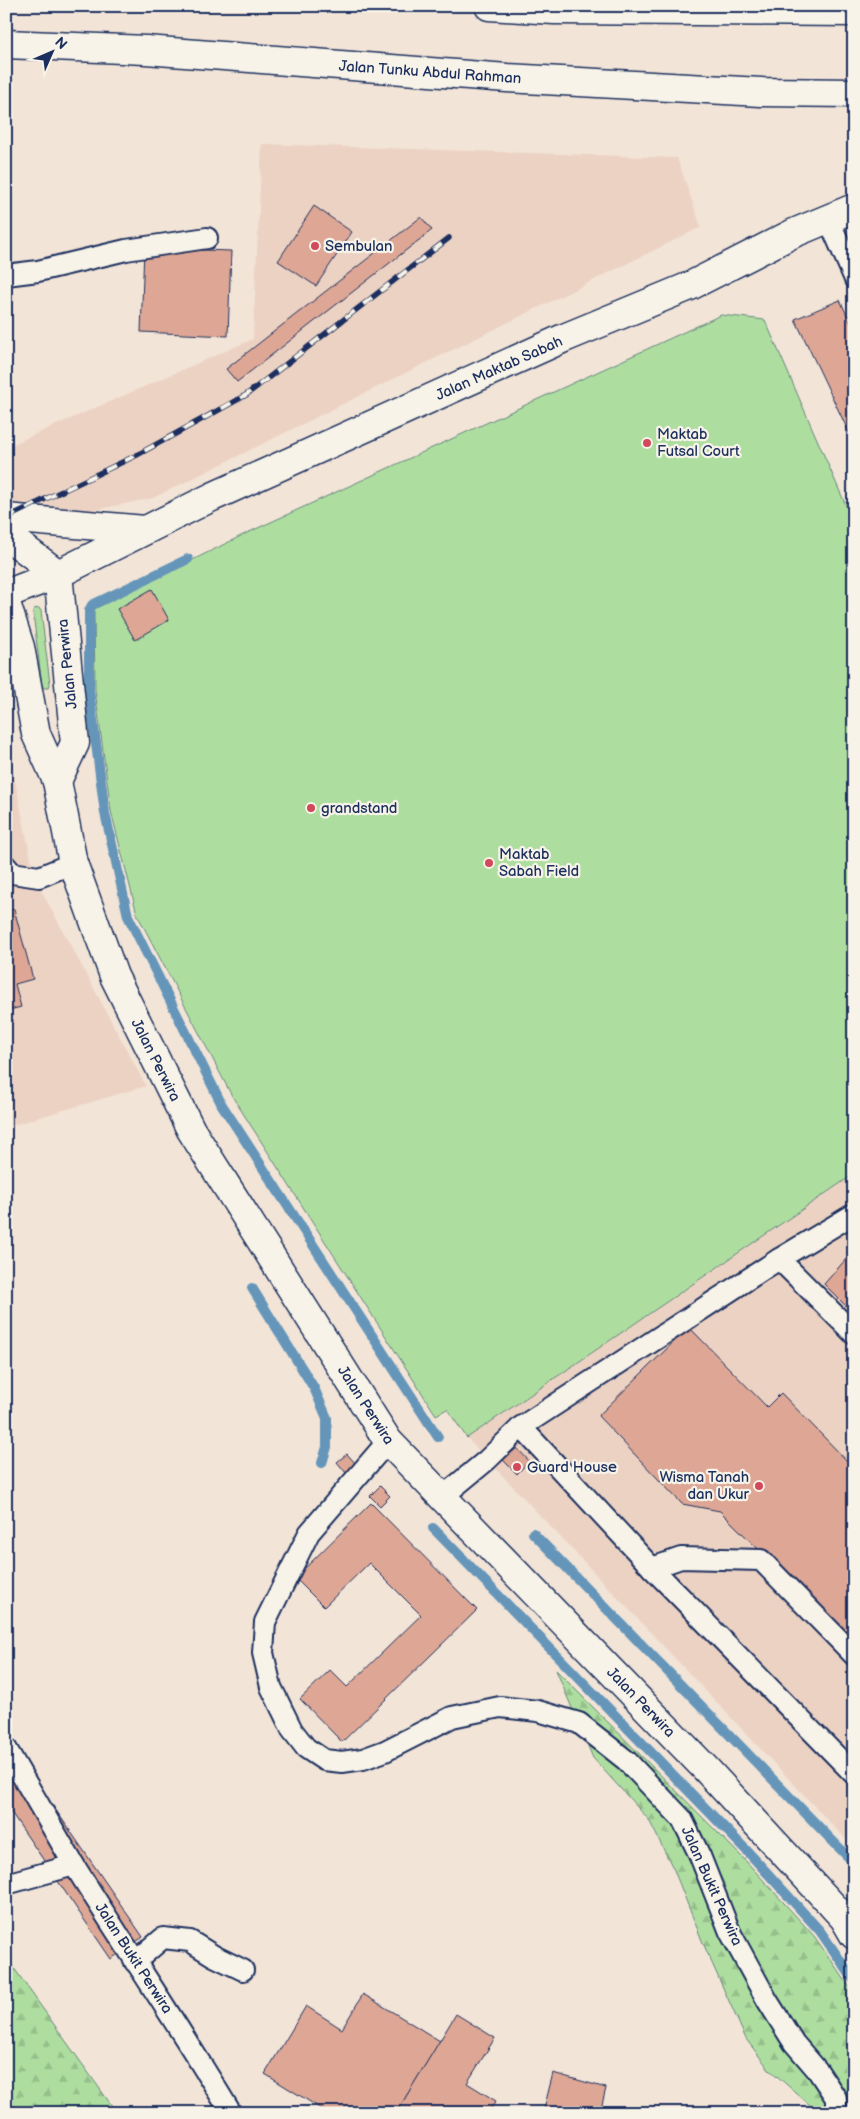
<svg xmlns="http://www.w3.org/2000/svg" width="860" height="2119" font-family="'Balsamiq Sans',sans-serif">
<defs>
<pattern id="forest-firs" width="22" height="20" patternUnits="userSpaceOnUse" patternTransform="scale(1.25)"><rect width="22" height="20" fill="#aede9f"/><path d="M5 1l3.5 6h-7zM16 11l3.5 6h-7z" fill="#95bf8b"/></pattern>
</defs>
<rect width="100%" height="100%" fill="#f2e4d7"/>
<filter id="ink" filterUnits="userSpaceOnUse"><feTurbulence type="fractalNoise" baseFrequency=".02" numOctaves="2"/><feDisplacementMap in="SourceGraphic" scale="10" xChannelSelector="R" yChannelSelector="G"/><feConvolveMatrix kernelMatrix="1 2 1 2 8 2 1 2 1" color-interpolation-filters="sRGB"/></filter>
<g filter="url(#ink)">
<g fill="#ecd2c3">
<path d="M 262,144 L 677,158 L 701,227 L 153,498 L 85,512 L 6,503 L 6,447 L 253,339 Z"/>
<path d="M 6,736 L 35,879 L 146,1086 L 6,1127 Z"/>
<path d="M 854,1174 L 854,1848 L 467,1438 Z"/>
</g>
<g fill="#aede9f" stroke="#64867e">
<path d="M 721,315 L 765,320 L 854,524 L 854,1174 L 467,1438 L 447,1409 L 436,1415 L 232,1096 L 137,914 L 111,811 L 95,690 L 94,609 L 245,534 Z"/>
<path d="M 39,608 L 41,611 L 50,684 L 49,688 L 44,688 L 42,685 L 33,613 L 34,609 Z"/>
</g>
<g fill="url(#forest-firs)" stroke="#64867e">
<path d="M 556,1670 L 744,1859 L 814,1936 L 854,1993 L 854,2113 L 812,2113 L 811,2106 L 769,2069 L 746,2039 L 703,1943 L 674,1870 L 649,1820 L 593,1758 Z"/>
<path d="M 6,1957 L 117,2113 L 6,2113 Z"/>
</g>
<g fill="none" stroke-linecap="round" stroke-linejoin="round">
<g stroke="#6596ba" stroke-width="10">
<path d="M 188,559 L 92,605 L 89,611 L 89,690 L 105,813 L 128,916 L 222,1105 L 438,1437"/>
<path d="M 252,1288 L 314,1388 L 327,1418 L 327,1447 L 322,1463"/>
<path d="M 433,1528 L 749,1853 L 820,1931 L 854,1980"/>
<path d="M 533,1533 L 854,1863"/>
</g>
</g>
<g fill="#dea795" stroke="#1b2f5e">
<path d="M 314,206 L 352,232 L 316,286 L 278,261 Z"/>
<path d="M 421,217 L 432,230 L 237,382 L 226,369 Z"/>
<path d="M 144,248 L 231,251 L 228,336 L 141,332 Z"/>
<path d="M 840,300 L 854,330 L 854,443 L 795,319 Z"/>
<path d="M 152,589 L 169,620 L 135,640 L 117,609 Z"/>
<path d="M 14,909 L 33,979 L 15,984 L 21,1007 L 6,1011 L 6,911 Z"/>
<path d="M 854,1250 L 854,1314 L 824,1284 Z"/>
<path d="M 689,1327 L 767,1407 L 781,1393 L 854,1468 L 854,1644 L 720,1511 L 682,1504 L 598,1416 Z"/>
<path d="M 517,1448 L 529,1461 L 517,1474 L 503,1460 Z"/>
<path d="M 347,1454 L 356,1464 L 346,1473 L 337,1462 Z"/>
<path d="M 380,1486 L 390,1496 L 380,1506 L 370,1496 Z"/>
<path d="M 371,1503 L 477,1610 L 342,1742 L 300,1699 L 330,1670 L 347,1687 L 421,1615 L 369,1563 L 324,1607 L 295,1578 Z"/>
<path d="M 27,1768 L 143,1937 L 111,1959 L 6,1805 L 6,1782 Z"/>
<path d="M 363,1994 L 440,2041 L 396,2113 L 328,2113 L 265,2074 L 306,2006 L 342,2029 Z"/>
<path d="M 456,2014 L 495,2038 L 467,2083 L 496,2101 L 488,2113 L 396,2113 Z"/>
<path d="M 553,2073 L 606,2088 L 600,2113 L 543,2113 Z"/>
</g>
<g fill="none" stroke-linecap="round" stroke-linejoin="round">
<g stroke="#1b2f5e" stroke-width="24">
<g id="lane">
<path d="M 828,218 L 854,277"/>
<path d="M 6,275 L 38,271 L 126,250 L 207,238"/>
<path d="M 6,866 L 12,873 L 39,877 L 73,863"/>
<path d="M 779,1259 L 854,1334"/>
<path d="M 521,1427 L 652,1568 L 854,1774"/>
<path d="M 388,1441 L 309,1533 L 265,1622 L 263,1653 L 271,1687 L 292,1730 L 306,1748 L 324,1760 L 342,1762 L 363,1759 L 385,1751 L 452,1717 L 500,1707 L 538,1711 L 579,1723 L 627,1761 L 682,1819 L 700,1856 L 730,1932 L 767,2000 L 794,2043 L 818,2071 L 836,2098 L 836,2113"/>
<path d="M 441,1498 L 487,1460 L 521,1427 L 779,1259 L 854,1214"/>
<path d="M 652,1568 L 681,1558 L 761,1560 L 854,1655"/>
<path d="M 6,1748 L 74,1865"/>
<path d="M 6,1884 L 74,1865 C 126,1948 181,2029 231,2113"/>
<path d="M 135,1962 L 163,1938 L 190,1941 L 214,1956 L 243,1970"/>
</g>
</g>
<g stroke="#1b2f5e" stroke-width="31">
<g id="secondary">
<path d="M 6,518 L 145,530"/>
<path d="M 6,535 L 58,574"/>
<path d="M 6,594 L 58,574 L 212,497 L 564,338 L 690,286 L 794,233 L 854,208"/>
<path d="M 6,603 L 20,647 L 36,734 L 57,781 L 73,863 L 114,976 L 191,1130 L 388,1441 L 706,1769 L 844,1918 L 854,1935"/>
<path d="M 57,781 L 75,743 L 58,574"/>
</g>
</g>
<g stroke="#1b2f5e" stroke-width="31">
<g id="primary">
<path d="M 489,6 L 554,10 L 854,12"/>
<path d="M 6,44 L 146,50 L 507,78 L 761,92 L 854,93"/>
</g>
</g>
<use href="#lane" stroke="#f7f3e8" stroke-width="20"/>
<use href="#secondary" stroke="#f7f3e8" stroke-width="28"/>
<use href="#primary" stroke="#f7f3e8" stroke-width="28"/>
<g stroke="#1b2f5e" stroke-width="5.5">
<path id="rail" d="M 6,518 L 137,455 L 246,395 L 449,238"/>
</g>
<use href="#rail" stroke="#f7f3e8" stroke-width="4" stroke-dasharray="11" stroke-linecap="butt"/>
</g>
</g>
<g fill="#d1495b" stroke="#f7f3e8" stroke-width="2">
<circle cx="315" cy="246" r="5"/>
<circle cx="647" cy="443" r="5"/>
<circle cx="311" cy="808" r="5"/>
<circle cx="489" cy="863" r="5"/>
<circle cx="517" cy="1467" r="5"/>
<circle cx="759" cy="1486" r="5"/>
</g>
<g text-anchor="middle" stroke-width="4.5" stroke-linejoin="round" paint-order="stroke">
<g font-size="15" fill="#1b2f5e" stroke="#f7f3e8">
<text transform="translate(430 72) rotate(4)" y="5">Jalan Tunku Abdul Rahman</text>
<text transform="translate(499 368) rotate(-24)" y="5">Jalan Maktab Sabah</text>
<text transform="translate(67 664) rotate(-96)" y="5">Jalan Perwira</text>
<text transform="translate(156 1060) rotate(63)" y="5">Jalan Perwira</text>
<text transform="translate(366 1405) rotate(57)" y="5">Jalan Perwira</text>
<text transform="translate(641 1702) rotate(46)" y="5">Jalan Perwira</text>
<text transform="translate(712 1886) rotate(66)" y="5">Jalan Bukit Perwira</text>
<text transform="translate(134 1958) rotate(57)" y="5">Jalan Bukit Perwira</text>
</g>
<g font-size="15" fill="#1b2f5e" stroke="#f7f3e8" text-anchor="start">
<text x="325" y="251">Sembulan</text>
<text x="657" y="439">Maktab<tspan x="657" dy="17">Futsal Court</tspan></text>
<text x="321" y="813">grandstand</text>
<text x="499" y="859">Maktab<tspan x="499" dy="17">Sabah Field</tspan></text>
<text x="527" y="1472">Guard House</text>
<text x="749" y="1482" text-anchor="end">Wisma Tanah<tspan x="749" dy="17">dan Ukur</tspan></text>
</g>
</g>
<rect width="860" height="2119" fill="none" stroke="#f7f3e8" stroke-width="25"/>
<rect x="12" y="12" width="835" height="2094" fill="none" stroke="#1b2f5e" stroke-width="2" filter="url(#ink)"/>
<g transform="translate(52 52) rotate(45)" stroke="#f7f3e8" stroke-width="4" paint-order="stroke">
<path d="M0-4L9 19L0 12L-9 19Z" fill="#1b2f5e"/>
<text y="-8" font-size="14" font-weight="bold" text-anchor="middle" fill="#1b2f5e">N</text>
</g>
</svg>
